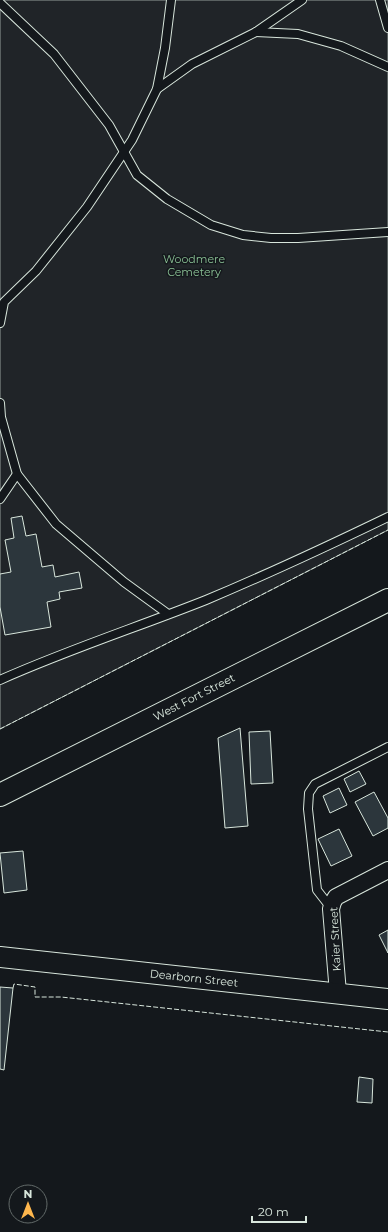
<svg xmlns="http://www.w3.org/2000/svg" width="388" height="1232" font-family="Montserrat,sans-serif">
<rect width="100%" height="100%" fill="#14181c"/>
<path fill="#202428" stroke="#939e99" d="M 0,0 L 388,0 L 388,530 L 0,729 Z"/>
<g fill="#2c363c" stroke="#d8e6dc">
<path d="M 22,516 L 26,536 L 36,534 L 42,567 L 53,565 L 55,577 L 79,572 L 82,588 L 59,592 L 60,599 L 47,602 L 51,627 L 5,635 L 0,607 L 0,574 L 11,572 L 5,540 L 14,538 L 11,518 Z"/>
<path d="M 240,728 L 248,826 L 225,828 L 218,738 Z"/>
<path d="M 270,731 L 273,783 L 251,784 L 249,732 Z"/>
<path d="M 359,771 L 366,784 L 350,792 L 344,779 Z"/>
<path d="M 339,788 L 347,805 L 330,813 L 323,796 Z"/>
<path d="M 374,792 L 388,818 L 388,828 L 373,836 L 355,802 Z"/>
<path d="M 339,829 L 352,856 L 331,866 L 318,839 Z"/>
<path d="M 23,851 L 27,890 L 4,893 L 0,853 Z"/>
<path d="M 388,930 L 388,953 L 379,935 Z"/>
<path d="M 0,987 L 13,988 L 4,1070 L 0,1069 Z"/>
<path d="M 359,1077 L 373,1079 L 372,1103 L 357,1102 Z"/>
</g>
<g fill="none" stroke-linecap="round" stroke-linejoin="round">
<g stroke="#d8e6dc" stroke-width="10">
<g id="service">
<path d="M 380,0 L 388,28"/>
<path d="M 0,3 L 54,54 L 109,125 L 137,175 L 167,199 L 211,225 L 243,235 L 271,238 L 298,238 L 388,232"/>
<path d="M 256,32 L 298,34 L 341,46 L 388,67"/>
<path d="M 157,89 L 192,64 L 256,32 L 302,0"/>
<path d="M 0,323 L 4,302 L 36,271 L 87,207 L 132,140 L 157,89 L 165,48 L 171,0"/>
<path d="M 0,403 L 1,417 L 17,474 L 56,524 L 124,582 L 168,614"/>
<path d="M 0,499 L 17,474"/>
<path d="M 0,680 C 67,650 138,627 206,600 C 268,574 328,546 388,517"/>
<path d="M 331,908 L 317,890 L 308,809 L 309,793 L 315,784 L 388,747"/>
</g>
</g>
<g stroke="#d8e6dc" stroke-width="18">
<path id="minor" d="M 338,993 L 331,909 L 333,902 L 336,897 L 388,870"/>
</g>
<g stroke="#d8e6dc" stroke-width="22">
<path id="tertiary" d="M 0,957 L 388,999"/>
</g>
<g stroke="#d8e6dc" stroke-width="24">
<path id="primary" d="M 0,795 L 388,600"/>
</g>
<use href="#service" stroke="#14181c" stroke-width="8"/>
<use href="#minor" stroke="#14181c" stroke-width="16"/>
<use href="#tertiary" stroke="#14181c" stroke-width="20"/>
<use href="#primary" stroke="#14181c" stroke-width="22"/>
<g stroke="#d8e6dc" stroke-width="1" stroke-dasharray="5 2" stroke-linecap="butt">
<path d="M 0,729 L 388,530"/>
<path d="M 13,988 L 14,984 L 35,987 L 35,997 L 61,997 L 388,1032"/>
</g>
</g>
<g text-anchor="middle" stroke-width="3" stroke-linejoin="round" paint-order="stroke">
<g font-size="11" fill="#8ac095" stroke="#14181c">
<text x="194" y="263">Woodmere<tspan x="194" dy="13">Cemetery</tspan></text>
</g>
<g font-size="11" fill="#d8e6dc" stroke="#14181c">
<text transform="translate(194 697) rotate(-27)" y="4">West Fort Street</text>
<text transform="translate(335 939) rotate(-93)" y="4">Kaier Street</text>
<text transform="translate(194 978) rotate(6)" y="4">Dearborn Street</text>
</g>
</g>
<g transform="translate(28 1204)"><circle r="19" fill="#14181c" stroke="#626a69"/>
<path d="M0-3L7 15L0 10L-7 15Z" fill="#ffb74d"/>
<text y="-6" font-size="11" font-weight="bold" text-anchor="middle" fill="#d8e6dc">N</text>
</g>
<path d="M252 1216v6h54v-6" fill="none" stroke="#d8e6dc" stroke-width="2"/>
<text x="258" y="1216" font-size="12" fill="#d8e6dc" stroke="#14181c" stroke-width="3" paint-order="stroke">20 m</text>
</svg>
